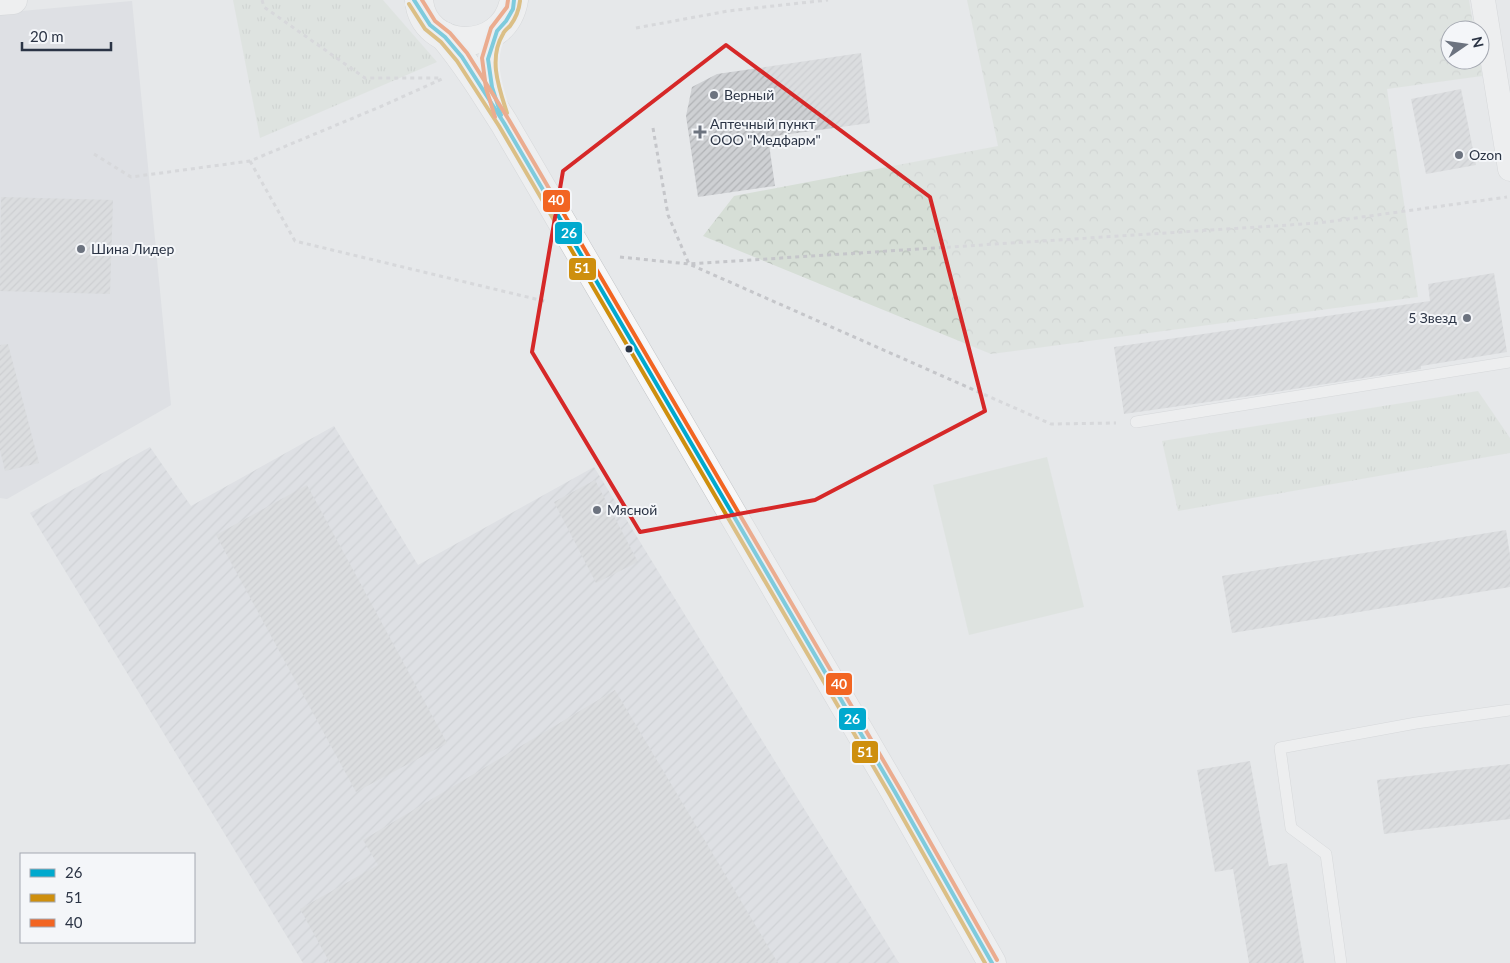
<svg xmlns="http://www.w3.org/2000/svg" width="1510" height="963" font-family="Lato,sans-serif">
<defs>
<pattern id="industrial-furrows" width="10" height="10" patternUnits="userSpaceOnUse" patternTransform="scale(1.25)"><rect width="10" height="10" fill="#d4d7dd"/><path d="M-1 1l2-2M0 10L10 0M9 11l2-2" fill="none" stroke="#b6b9bf"/></pattern>
<pattern id="grass-tufts" width="24" height="20" patternUnits="userSpaceOnUse" patternTransform="scale(1.25)"><rect width="24" height="20" fill="#d6ded6"/><path d="M3 7l-1-3M5 7V3M7 7l1-3M15 17l-1-3M17 17v-4M19 17l1-3" fill="none" stroke="#b8bfb9"/></pattern>
<pattern id="forest-crowns" width="20" height="18" patternUnits="userSpaceOnUse" patternTransform="scale(1.25)"><rect width="20" height="18" fill="#d6ded6"/><path d="M2 6a3 3 0 1 1 6 0M12 15a3 3 0 1 1 6 0" fill="none" stroke="#b8bfb9"/></pattern>
<pattern id="building-hatch" width="6" height="6" patternUnits="userSpaceOnUse" patternTransform="scale(1.25)"><rect width="6" height="6" fill="#ced0d3"/><path d="M-1 1l2-2M0 6l6-6M5 7l2-2" fill="none" stroke="#b1b3b6"/></pattern>
</defs>
<rect width="100%" height="100%" fill="#e6e8ea"/>
<path fill="#d4d7dd" d="M 132,1 L 171,405 L 7,499 L 0,498 L 0,13 Z"/>
<path fill="url(#industrial-furrows)" d="M 334,426 L 418,565 L 594,467 L 899,963 L 303,963 L 30,513 L 150,447 L 191,506 Z"/>
<g fill="url(#grass-tufts)">
<path d="M 233,0 L 383,0 L 437,62 L 260,138 Z"/>
<path d="M 1478,391 L 1510,438 L 1510,453 L 1178,511 L 1162,441 Z"/>
</g>
<path fill="url(#forest-crowns)" d="M 967,0 L 1469,0 L 1474,30 L 1450,30 L 1450,60 L 1480,60 L 1482,76 L 1387,89 L 1418,297 L 991,354 L 703,236 L 734,196 L 998,146 Z"/>
<path fill="#d6ded6" d="M 1047,457 L 1084,607 L 969,635 L 933,485 Z"/>
<g fill="url(#building-hatch)">
<path d="M 861,53 L 870,123 L 768,137 L 775,186 L 698,197 L 686,116 L 692,87 L 717,74 Z"/>
<path d="M 1461,89 L 1476,165 L 1426,174 L 1411,99 Z"/>
<path d="M 1,197 L 113,200 L 110,294 L 0,291 Z"/>
<path d="M 1494,273 L 1507,352 L 1421,366 L 1421,369 L 1250,396 L 1124,414 L 1114,347 L 1430,301 L 1428,284 Z"/>
<path d="M 8,344 L 39,463 L 5,471 L 0,450 L 0,345 Z"/>
<path d="M 595,480 L 638,562 L 596,583 L 554,502 Z"/>
<path d="M 307,485 L 447,743 L 356,792 L 216,535 Z"/>
<path d="M 1506,530 L 1510,555 L 1510,587 L 1232,633 L 1222,576 Z"/>
<path d="M 615,690 L 778,963 L 330,963 L 300,909 L 378,865 L 363,840 Z"/>
<path d="M 1250,761 L 1269,866 L 1287,863 L 1304,963 L 1249,963 L 1233,869 L 1215,872 L 1197,770 Z"/>
<path d="M 1510,764 L 1510,819 L 1384,834 L 1377,780 Z"/>
</g>
<g fill="none" stroke-linecap="round" stroke-linejoin="round">
<g stroke="#c4c6c8" stroke-width="12">
<g id="lane">
<path d="M 1136,422 L 1510,362"/>
<path d="M 1341,963 L 1326,854 L 1291,828 L 1280,748 L 1416,723 L 1510,710"/>
</g>
</g>
<g stroke="#c4c6c8" stroke-width="25">
<path id="street" d="M 1483,0 L 1510,169"/>
</g>
<g stroke="#c2c5c8" stroke-width="29">
<g id="primary">
<path d="M 419,0 C 423,52 504,57 514,0"/>
<path d="M 0,1 L 13,0"/>
<path d="M 444,36 C 467,64 485,93 504,123 L 895,792 L 992,963"/>
</g>
</g>
<g stroke="#c5c6ca" stroke-width="3" stroke-dasharray="4 4" stroke-linecap="butt">
<path d="M 262,0 L 264,7 L 365,78 L 441,78"/>
<path d="M 636,28 L 728,11 L 828,0"/>
<path d="M 653,128 L 668,215 L 689,264 L 1319,223 L 1507,197"/>
<path d="M 94,154 L 131,177 L 250,161 L 382,106 L 442,79"/>
<path d="M 250,161 L 295,241 L 548,302"/>
<path d="M 620,257 L 689,264 L 1051,424 L 1116,423"/>
</g>
<use href="#lane" stroke="#f5f6f7" stroke-width="11"/>
<use href="#street" stroke="#f5f6f7" stroke-width="24"/>
<use href="#primary" stroke="#f8f8f8" stroke-width="28"/>
<g stroke="#f4f6f9" stroke-width="8">
<g id="bus-1">
<path d="M 414,0 L 430,25 L 445,37 L 462,57 L 504,123 L 895,792 L 992,963"/>
<path d="M 501,115 L 492,87 L 488,59 L 497,31 L 506,21 L 513,9 L 514,0"/>
</g>
</g>
<g stroke="#f4f6f9" stroke-width="8">
<g id="bus-2">
<path d="M 409,4 L 425,29 L 441,42 L 457,61 L 499,126 L 890,795 L 985,963"/>
<path d="M 507,113 C 499,88 488,59 503,34 C 504,31 508,28 510,26 C 516,18 519,10 520,1"/>
</g>
</g>
<g stroke="#f4f6f9" stroke-width="8">
<g id="bus-3">
<path d="M 422,0 L 435,21 L 450,33 L 467,53 L 509,120 L 900,789 L 997,960"/>
<path d="M 495,117 L 486,88 L 482,58 L 491,28 L 507,7 L 508,0"/>
</g>
</g>
<use href="#bus-1" stroke="#00a9ce" stroke-width="4"/>
<use href="#bus-2" stroke="#ce8f0e" stroke-width="4"/>
<use href="#bus-3" stroke="#f26522" stroke-width="4"/>
</g>
<path d="M0 0H1510V963H0ZM 726,45 L 930,197 L 985,411 L 815,500 L 640,532 L 532,352 L 563,171 Z" fill="#e6e8ea" fill-opacity=".55" fill-rule="evenodd"/>
<path fill="none" stroke="#d62828" stroke-width="4" stroke-linejoin="round" d="M 726,45 L 930,197 L 985,411 L 815,500 L 640,532 L 532,352 L 563,171 Z"/>
<g fill="#6c737f" stroke="#f4f6f9" stroke-width="2">
<circle cx="714" cy="95" r="5"/>
<path d="M697.5 124.5h5v5h5v5h-5v5h-5v-5h-5v-5h5z"/>
<circle cx="1459" cy="155" r="5"/>
<circle cx="81" cy="249" r="5"/>
<circle cx="1467" cy="318" r="5"/>
<circle cx="597" cy="510" r="5"/>
</g>
<circle fill="#2b3445" stroke="#f4f6f9" stroke-width="2" cx="629" cy="349" r="4.5"/>
<g text-anchor="middle" stroke-width="4" stroke-linejoin="round" paint-order="stroke">
<g font-size="14" fill="#2b3445" stroke="#f4f6f9" text-anchor="start">
<text x="724" y="100">Верный</text>
<text x="710" y="129">Аптечный пункт<tspan x="710" dy="16">ООО "Медфарм"</tspan></text>
<text x="1469" y="160">Ozon</text>
<text x="91" y="254">Шина Лидер</text>
<text x="1457" y="323" text-anchor="end">5 Звезд</text>
<text x="607" y="515">Мясной</text>
</g>
</g>
<g stroke="#f4f6f9" stroke-width="2">
<rect x="542" y="189" width="29" height="24" rx="5" fill="#f26522"/>
<rect x="554" y="221" width="29" height="24" rx="5" fill="#00a9ce"/>
<rect x="568" y="257" width="29" height="24" rx="5" fill="#ce8f0e"/>
<rect x="825" y="672" width="28" height="24" rx="5" fill="#f26522"/>
<rect x="838" y="707" width="29" height="24" rx="5" fill="#00a9ce"/>
<rect x="851" y="740" width="28" height="24" rx="5" fill="#ce8f0e"/>
</g>
<g font-size="14" text-anchor="middle" font-weight="bold" fill="#fff">
<text x="556" y="205">40</text>
<text x="569" y="238">26</text>
<text x="582" y="273">51</text>
<text x="839" y="689">40</text>
<text x="852" y="724">26</text>
<text x="865" y="757">51</text>
</g>
<rect x="20" y="853" width="175" height="90" fill="#f4f6f9" stroke="#a4a8b1"/>
<rect x="30" y="869" width="25" height="8" fill="#00a9ce" stroke="#a4a8b1"/>
<text x="65" y="878" font-size="15" fill="#2b3445">26</text>
<rect x="30" y="894" width="25" height="8" fill="#ce8f0e" stroke="#a4a8b1"/>
<text x="65" y="903" font-size="15" fill="#2b3445">51</text>
<rect x="30" y="919" width="25" height="8" fill="#f26522" stroke="#a4a8b1"/>
<text x="65" y="928" font-size="15" fill="#2b3445">40</text>
<g transform="translate(1465 45) rotate(77)"><circle r="24" fill="#f4f6f9" stroke="#a4a8b1"/>
<path d="M0-4L9 19L0 12L-9 19Z" fill="#6c737f"/>
<text y="-8" font-size="14" font-weight="bold" text-anchor="middle" fill="#2b3445">N</text>
</g>
<path d="M22 42v8h89v-8" fill="none" stroke="#2b3445" stroke-width="2.5"/>
<text x="30" y="42" font-size="15" fill="#2b3445" stroke="#f4f6f9" stroke-width="4" paint-order="stroke">20 m</text>
</svg>
